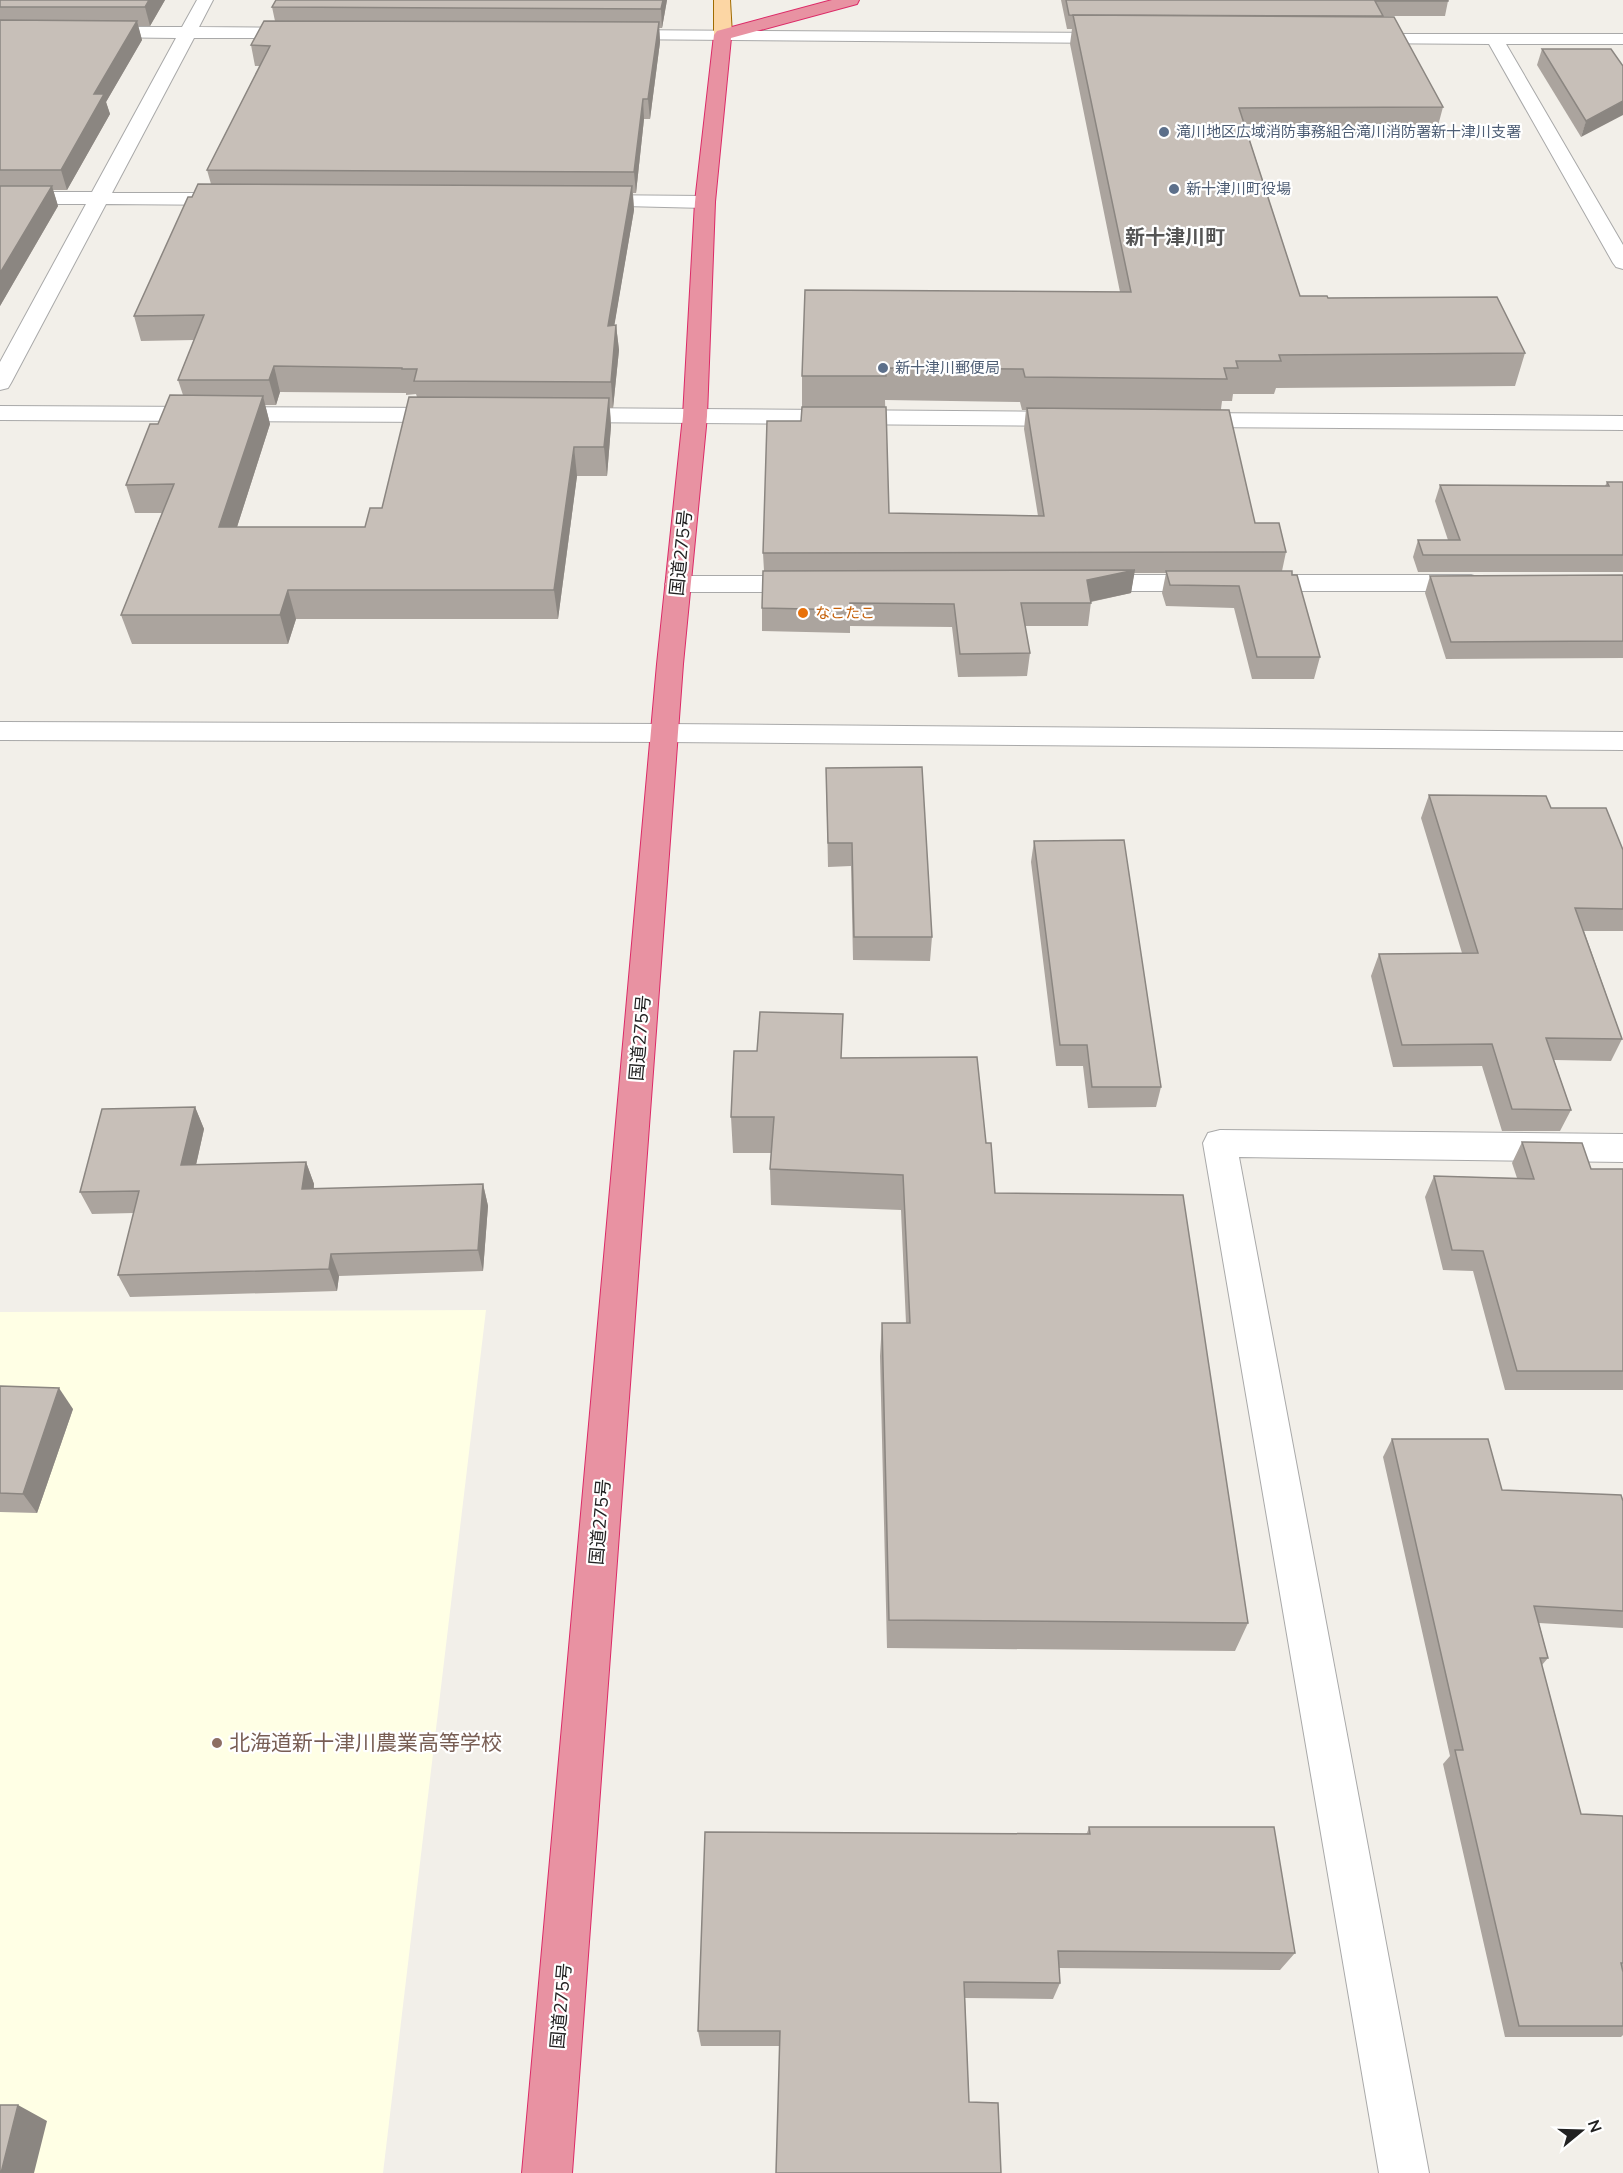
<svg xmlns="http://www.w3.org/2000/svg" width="1623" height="2173" font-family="Mulish,'Noto Sans JP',sans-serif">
<rect width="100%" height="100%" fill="#f2efe9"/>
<path fill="#ffffe5" d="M 486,1310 L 383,2173 L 0,2173 L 0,1312 Z"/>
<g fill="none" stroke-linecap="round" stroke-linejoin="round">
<g stroke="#a9a9a9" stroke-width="2">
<g id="minor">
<path d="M 197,0 L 213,0 L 199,27 L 301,28 L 307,29 L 310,33 L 307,37 L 301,38 L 194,38 L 112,193 L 232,193 L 239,195 L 242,199 L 239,203 L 232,205 L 106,204 L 11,383 L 8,388 L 0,390 L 0,362 L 86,204 L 0,204 L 0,192 L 92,192 L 176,38 L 95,37 L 89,36 L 86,32 L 89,28 L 95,27 L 182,27 Z"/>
<path d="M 614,30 L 1114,33 L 1120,34 L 1123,38 L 1120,42 L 1114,43 L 608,39 L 605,35 L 608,31 Z"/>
<path d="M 1361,34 L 1623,34 L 1623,44 L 1506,44 L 1623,245 L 1623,269 L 1616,267 L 1613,263 L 1489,44 L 1355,43 L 1352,39 L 1355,35 Z"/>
<path d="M 590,195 L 705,196 L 712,198 L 715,202 L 712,206 L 705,208 L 583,205 L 580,201 L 583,197 Z"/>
<path d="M 0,406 L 448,408 L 456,410 L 460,415 L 456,420 L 448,422 L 0,420 Z"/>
<path d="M 566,408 L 1069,412 L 1077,414 L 1081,419 L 1077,424 L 1069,426 L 566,422 L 558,420 L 554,415 L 558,410 Z"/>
<path d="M 1187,413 L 1623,416 L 1623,430 L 1187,427 L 1179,425 L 1175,420 L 1179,415 Z"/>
<path d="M 1088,575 L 1471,575 L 1480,578 L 1484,583 L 1480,588 L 1471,591 L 1088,591 L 1079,588 L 1075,583 L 1079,578 Z"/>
<path d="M 678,576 L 808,576 L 817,579 L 821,584 L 817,589 L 808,592 L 678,592 L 669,589 L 665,584 L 669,579 Z"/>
<path d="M 0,722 L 665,724 L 1623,732 L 1623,750 L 665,742 L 0,740 Z"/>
<path d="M 1220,1130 L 1623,1134 L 1623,1162 L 1239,1157 L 1429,2173 L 1379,2173 L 1203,1143 L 1208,1133 Z"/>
</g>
</g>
<g stroke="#a06b00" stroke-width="2">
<path id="major" d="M 714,0 L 730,0 L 732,35 L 729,39 L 717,39 L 714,35 Z"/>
</g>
<g stroke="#dc2a67" stroke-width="2">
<path id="highway" d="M 832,0 L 859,0 L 857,4 L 731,38 L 715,202 L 707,416 L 683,664 L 572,2173 L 522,2173 L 657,664 L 683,416 L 695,202 L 714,35 L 717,31 Z"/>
</g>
<use href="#minor" fill="#fff" fill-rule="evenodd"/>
<use href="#major" fill="#fcd6a4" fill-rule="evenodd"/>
<use href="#highway" fill="#e892a2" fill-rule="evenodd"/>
</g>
<g fill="#aba49e" fill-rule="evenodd">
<path d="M 0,0 L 165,0 L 150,26 L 138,26 L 142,40 L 106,102 L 110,114 L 67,190 L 53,190 L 58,206 L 0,306 Z"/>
<path d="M 276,0 L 667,0 L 662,28 L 659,28 L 660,42 L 650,119 L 644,119 L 636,193 L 633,193 L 634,210 L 614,326 L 616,325 L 619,350 L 613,408 L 610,408 L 611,426 L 607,476 L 577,476 L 558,619 L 296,619 L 288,644 L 132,644 L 121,615 L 162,513 L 135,513 L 126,485 L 158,424 L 183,395 L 178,380 L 194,340 L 141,341 L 134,316 L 192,197 L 211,184 L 207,170 L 260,66 L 255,66 L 251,45 L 275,21 L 272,7 ZM 280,392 L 406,393 L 406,395 L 416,394 L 417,397 L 382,508 L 365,527 L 237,527 L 270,424 L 265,405 L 276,405 Z"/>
<path d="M 1061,0 L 1448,0 L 1448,1 L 1445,16 L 1382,16 L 1443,107 L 1435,137 L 1249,138 L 1300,296 L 1328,298 L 1525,353 L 1515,386 L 1276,388 L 1274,394 L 1233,394 L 1232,401 L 1222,401 L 1221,409 L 1255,523 L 1286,552 L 1282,571 L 1320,657 L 1314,679 L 1252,679 L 1234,608 L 1166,606 L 1162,593 L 1166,573 L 1134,573 L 1131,593 L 1091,602 L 1088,626 L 1025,626 L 1030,653 L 1027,676 L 958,677 L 952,627 L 850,626 L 850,633 L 762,631 L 762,608 L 764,571 L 763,553 L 801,421 L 802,407 L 802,376 L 1120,292 L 1070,44 L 1072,29 L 1067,29 ZM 885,400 L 1020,402 L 1022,410 L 1026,410 L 1024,429 L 1038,516 L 889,513 Z"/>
<path d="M 1542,49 L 1611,49 L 1581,137 L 1537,65 Z"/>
<path d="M 1607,482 L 1623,482 L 1623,572 L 1418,572 L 1413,557 L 1418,540 L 1448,540 L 1435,501 L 1440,485 L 1605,486 Z"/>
<path d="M 1623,575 L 1623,658 L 1446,659 L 1425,593 L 1430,576 Z"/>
<path d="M 826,768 L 932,937 L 930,961 L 853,960 L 851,866 L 828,867 Z"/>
<path d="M 1429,795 L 1551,808 L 1623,850 L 1623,931 L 1584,931 L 1622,1039 L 1611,1061 L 1554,1060 L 1571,1110 L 1560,1131 L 1502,1131 L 1482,1066 L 1393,1067 L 1371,976 L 1379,954 L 1462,953 L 1421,818 Z"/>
<path d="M 1034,841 L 1161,1087 L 1156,1107 L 1088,1108 L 1083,1066 L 1056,1066 L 1031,862 Z"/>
<path d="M 842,1058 L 986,1143 L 995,1193 L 1248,1623 L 1235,1651 L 887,1648 L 880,1356 L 882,1323 L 906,1323 L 901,1210 L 771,1205 L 770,1169 L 771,1153 L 733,1153 L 731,1117 Z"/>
<path d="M 195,1107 L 204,1129 L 196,1165 L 306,1162 L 314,1184 L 314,1189 L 483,1184 L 488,1206 L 483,1271 L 339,1276 L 337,1291 L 130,1297 L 118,1275 L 134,1213 L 92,1214 L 80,1192 Z"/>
<path d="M 1522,1142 L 1591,1169 L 1623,1169 L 1623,1390 L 1505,1390 L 1473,1271 L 1443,1270 L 1425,1197 L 1434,1176 L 1517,1178 L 1512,1163 Z"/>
<path d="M 0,1386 L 73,1409 L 37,1513 L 0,1512 Z"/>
<path d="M 1392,1439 L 1502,1490 L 1623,1501 L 1623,1628 L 1539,1623 L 1548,1658 L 1542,1665 L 1581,1814 L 1623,1816 L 1623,2035 L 1621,2037 L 1505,2037 L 1443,1764 L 1450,1756 L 1383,1457 Z"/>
<path d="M 1089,1827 L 1295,1953 L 1280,1970 L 1059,1968 L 1060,1983 L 1053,1999 L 965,1998 L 969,2102 L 1001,2173 L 779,2046 L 701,2046 L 698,2031 L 1087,1833 Z"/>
</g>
<g fill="#8b8681">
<path d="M 149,0 L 165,0 L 150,26 L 145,7 Z"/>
<path d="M 663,0 L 667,0 L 662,28 L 661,9 Z"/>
<path d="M 137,21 L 142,40 L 106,102 L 110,114 L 67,190 L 61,170 L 94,94 Z"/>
<path d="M 659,22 L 660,42 L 650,119 L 648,99 Z"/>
<path d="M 643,99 L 644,119 L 636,193 L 634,172 Z"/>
<path d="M 1623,101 L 1623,115 L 1581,137 L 1586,121 Z"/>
<path d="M 52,186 L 58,206 L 0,306 L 0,273 Z"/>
<path d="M 632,186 L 634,210 L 610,351 L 608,326 Z"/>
<path d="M 616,325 L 619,350 L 613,408 L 611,382 Z"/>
<path d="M 274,366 L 280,392 L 276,405 L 269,380 Z"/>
<path d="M 263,396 L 270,424 L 228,555 L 219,527 Z"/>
<path d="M 609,398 L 611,426 L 607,476 L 604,447 Z"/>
<path d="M 574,447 L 577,476 L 558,619 L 554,590 Z"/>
<path d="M 1135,570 L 1131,593 L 1084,603 L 1087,580 Z"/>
<path d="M 288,590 L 296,619 L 288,644 L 280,615 Z"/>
<path d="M 195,1107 L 204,1129 L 191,1187 L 181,1165 Z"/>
<path d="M 306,1162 L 314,1184 L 311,1211 L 302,1189 Z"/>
<path d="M 483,1184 L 488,1206 L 483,1271 L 478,1250 Z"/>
<path d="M 331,1254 L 339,1276 L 337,1291 L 329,1269 Z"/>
<path d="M 59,1388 L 73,1409 L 37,1513 L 23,1494 Z"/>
<path d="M 18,2105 L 47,2121 L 34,2173 L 1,2173 Z"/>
</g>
<g fill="#c7bfb8" stroke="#8b8681" stroke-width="1.5">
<path d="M 0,0 L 149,0 L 145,7 L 0,7 Z"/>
<path d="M 276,0 L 663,0 L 661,9 L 272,7 Z"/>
<path d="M 1066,0 L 1448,0 L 1448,1 L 1375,1 L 1383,16 L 1069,15 Z"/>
<path d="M 1073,15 L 1394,17 L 1443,107 L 1239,108 L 1300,296 L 1327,296 L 1328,298 L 1497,297 L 1525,353 L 1279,355 L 1281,361 L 1236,361 L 1238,368 L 1224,368 L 1227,379 L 1025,377 L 1023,369 L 885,368 L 886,376 L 802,376 L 805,290 L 1131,292 Z"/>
<path d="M 0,20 L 137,21 L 94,94 L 104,94 L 61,170 L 0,170 Z"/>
<path d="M 264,21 L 659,22 L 648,99 L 643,99 L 634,172 L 207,170 L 270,46 L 251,45 Z"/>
<path d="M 1542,49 L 1611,49 L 1623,66 L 1623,101 L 1586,121 Z"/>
<path d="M 198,184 L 632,186 L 608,326 L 616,325 L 611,382 L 414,381 L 417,369 L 402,369 L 402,368 L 274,366 L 269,380 L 178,380 L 204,315 L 134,316 L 188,197 L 192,197 Z"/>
<path d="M 0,186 L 52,186 L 0,273 Z"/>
<path d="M 170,395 L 263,396 L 219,527 L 365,527 L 370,508 L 382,508 L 409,397 L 609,398 L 604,447 L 574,447 L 554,590 L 288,590 L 280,615 L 121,615 L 174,484 L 126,485 L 150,424 L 158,424 Z"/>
<path d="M 802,407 L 886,407 L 889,513 L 1044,516 L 1027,408 L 1229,410 L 1255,523 L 1279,523 L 1286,552 L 763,553 L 767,421 L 801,421 Z"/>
<path d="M 1607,482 L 1623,482 L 1623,555 L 1423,555 L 1418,540 L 1460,540 L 1440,485 L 1609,486 Z"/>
<path d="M 1135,570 L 1087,580 L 1091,603 L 1021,603 L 1030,653 L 960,654 L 954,604 L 850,603 L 850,610 L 762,608 L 763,571 Z"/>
<path d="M 1166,571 L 1292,571 L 1292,575 L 1297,575 L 1320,657 L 1257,657 L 1239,586 L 1170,585 Z"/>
<path d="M 1623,575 L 1623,641 L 1451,642 L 1430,576 Z"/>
<path d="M 922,767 L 932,937 L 854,937 L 852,843 L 828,843 L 826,768 Z"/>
<path d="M 1429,795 L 1546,796 L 1551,808 L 1606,808 L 1623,850 L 1623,909 L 1575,908 L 1622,1039 L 1546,1038 L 1571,1110 L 1512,1109 L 1492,1044 L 1402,1045 L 1379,954 L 1478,953 Z"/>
<path d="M 1124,840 L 1161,1087 L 1092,1087 L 1087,1045 L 1060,1045 L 1034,841 Z"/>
<path d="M 760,1012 L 843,1014 L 841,1058 L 977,1057 L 986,1143 L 991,1143 L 995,1193 L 1183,1195 L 1248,1623 L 889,1620 L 882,1323 L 910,1323 L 903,1175 L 770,1169 L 774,1117 L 731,1117 L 734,1051 L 757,1051 Z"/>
<path d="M 195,1107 L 181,1165 L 306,1162 L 302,1189 L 483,1184 L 478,1250 L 331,1254 L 329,1269 L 118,1275 L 139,1191 L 80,1192 L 102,1109 Z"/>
<path d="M 1522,1142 L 1582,1143 L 1591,1169 L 1623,1169 L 1623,1371 L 1517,1371 L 1483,1251 L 1452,1250 L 1434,1176 L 1534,1179 Z"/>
<path d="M 0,1386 L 59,1388 L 23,1494 L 0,1493 Z"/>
<path d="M 1392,1439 L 1488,1439 L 1502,1490 L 1621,1495 L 1623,1501 L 1623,1611 L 1534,1606 L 1548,1658 L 1540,1658 L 1581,1814 L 1623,1816 L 1623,1963 L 1621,1963 L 1623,1972 L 1623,2026 L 1519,2026 L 1455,1750 L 1463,1750 Z"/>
<path d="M 1089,1827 L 1274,1827 L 1295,1953 L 1058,1951 L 1060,1983 L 964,1982 L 969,2102 L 998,2103 L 1001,2173 L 776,2173 L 780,2031 L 698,2031 L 705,1832 L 1090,1834 Z"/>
<path d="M 0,2105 L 18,2105 L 1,2173 L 0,2173 Z"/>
</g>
<g fill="#5c6f8a" stroke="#fff" stroke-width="2">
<circle cx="1164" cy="132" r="6"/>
<circle cx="1174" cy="189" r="6"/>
<circle cx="883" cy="368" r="6"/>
</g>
<circle fill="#e8710a" stroke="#fff" stroke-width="2" cx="803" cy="613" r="6"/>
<circle fill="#8d6e63" stroke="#fff" stroke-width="2" cx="217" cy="1743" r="6"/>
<g text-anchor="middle" stroke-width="4.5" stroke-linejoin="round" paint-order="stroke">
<g font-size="15" fill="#4e5e75" stroke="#fff" text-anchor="start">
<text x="1176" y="137">滝川地区広域消防事務組合滝川消防署新十津川支署</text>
<text x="1186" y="194">新十津川町役場</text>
<text x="895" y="373">新十津川郵便局</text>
</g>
<g font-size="15" fill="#c56008" stroke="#fff" text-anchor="start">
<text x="815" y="618">なこたこ</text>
</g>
<g font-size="18" fill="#222" stroke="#fff">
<text transform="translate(681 553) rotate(-84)" y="6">国道275号</text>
<text transform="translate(640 1038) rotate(-85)" y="6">国道275号</text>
<text transform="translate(600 1522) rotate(-85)" y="6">国道275号</text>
<text transform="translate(561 2006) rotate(-85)" y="6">国道275号</text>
</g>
<g font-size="20" font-weight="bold" fill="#555" stroke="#fff">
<text x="1175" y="244">新十津川町</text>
</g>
<g font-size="21" fill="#785e54" stroke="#fff" text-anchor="start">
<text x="229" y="1750">北海道新十津川農業高等学校</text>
</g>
</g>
<g transform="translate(1581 2131) rotate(71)" stroke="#ffffff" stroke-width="4.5" paint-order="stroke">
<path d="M0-4.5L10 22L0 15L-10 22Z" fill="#222222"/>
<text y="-9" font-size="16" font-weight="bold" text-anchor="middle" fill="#222222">N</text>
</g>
</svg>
